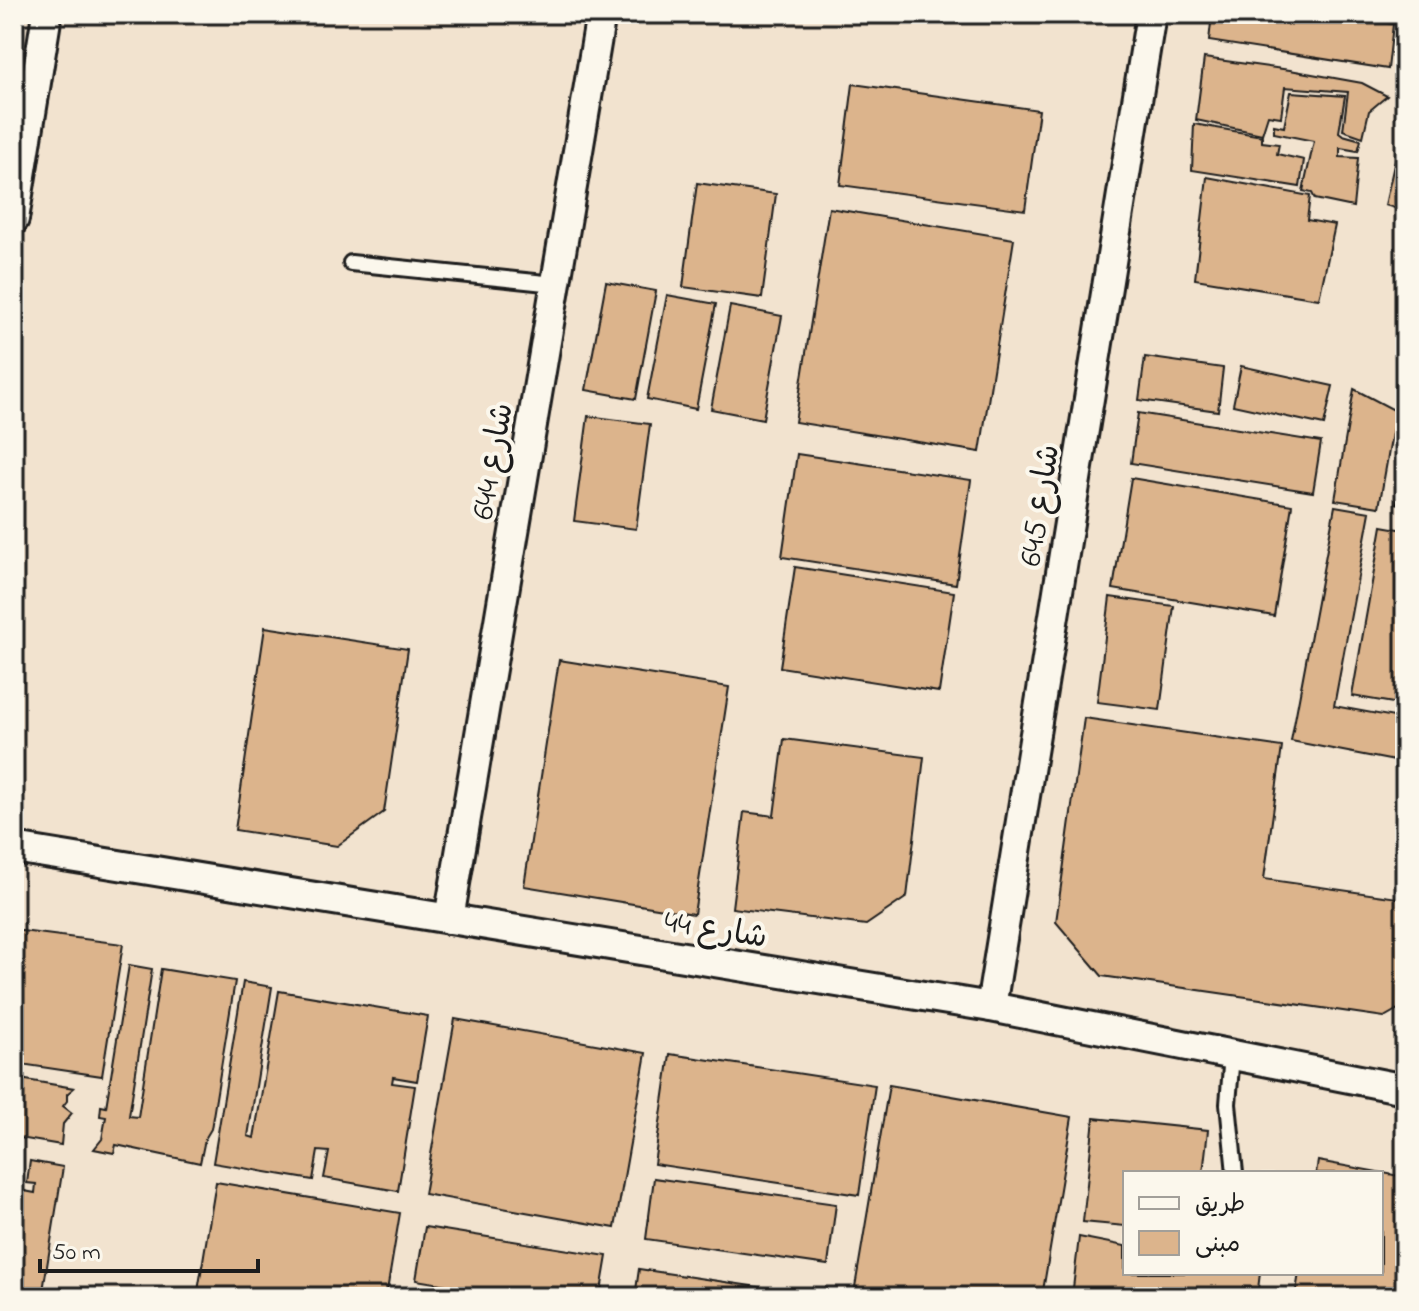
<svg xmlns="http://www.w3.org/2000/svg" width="1419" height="1311" font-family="'Indie Flower','Playpen Sans Arabic',sans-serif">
<rect width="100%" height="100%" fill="#fbf7ec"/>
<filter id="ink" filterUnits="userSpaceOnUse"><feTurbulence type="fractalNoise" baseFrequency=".0125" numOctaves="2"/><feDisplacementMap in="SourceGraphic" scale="16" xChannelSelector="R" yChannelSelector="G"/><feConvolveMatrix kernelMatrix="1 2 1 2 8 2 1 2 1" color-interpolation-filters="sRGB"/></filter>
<g filter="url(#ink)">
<path fill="#f2e3cf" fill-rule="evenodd" d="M 14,14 L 1405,14 L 1405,1297 L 14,1297 ZM 1125,1173 L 1381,1173 L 1381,1273 L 1125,1273 Z"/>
<g fill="#dcb48c" stroke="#1c1c1c" stroke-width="2">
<path d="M 1212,14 L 1331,14 L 1393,24 L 1388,69 L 1209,41 Z"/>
<path d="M 1204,58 L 1290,70 L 1362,83 L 1387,96 L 1369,111 L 1363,137 L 1343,130 L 1348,92 L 1285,87 L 1281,117 L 1268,115 L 1262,134 L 1196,120 Z"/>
<path d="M 853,84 L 1039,110 L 1025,210 L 840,185 Z"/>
<path d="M 1291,92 L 1345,96 L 1339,132 L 1343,135 L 1361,140 L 1358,151 L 1340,148 L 1340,157 L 1358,158 L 1353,207 L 1315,199 L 1312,193 L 1303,191 L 1314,141 L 1274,133 L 1274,125 L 1284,127 Z"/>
<path d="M 1405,115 L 1405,211 L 1385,205 Z"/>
<path d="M 1194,124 L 1262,136 L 1262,142 L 1279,144 L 1277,154 L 1304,160 L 1300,187 L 1192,170 Z"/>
<path d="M 1207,177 L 1310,196 L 1307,220 L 1335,225 L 1319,299 L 1195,279 Z"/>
<path d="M 697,183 L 776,194 L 762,298 L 683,287 Z"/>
<path d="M 829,208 L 1014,239 L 980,452 L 795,422 Z"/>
<path d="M 606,282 L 656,291 L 636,399 L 586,390 Z"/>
<path d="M 667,295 L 716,304 L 696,409 L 647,399 Z"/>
<path d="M 730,306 L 782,316 L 763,419 L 711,409 Z"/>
<path d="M 1145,357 L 1223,368 L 1218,411 L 1139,400 Z"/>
<path d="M 1241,366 L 1333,386 L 1324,425 L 1233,405 Z"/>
<path d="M 1354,389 L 1396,411 L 1379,507 L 1335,500 Z"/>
<path d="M 1138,413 L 1321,442 L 1313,492 L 1131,463 Z"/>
<path d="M 588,416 L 650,424 L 636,529 L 574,521 Z"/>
<path d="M 797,454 L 971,480 L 956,584 L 782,557 Z"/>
<path d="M 1405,458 L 1405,505 L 1396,503 Z"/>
<path d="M 1131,478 L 1292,505 L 1274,616 L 1113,589 Z"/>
<path d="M 1335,506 L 1370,512 L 1334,706 L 1405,719 L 1405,763 L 1291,741 Z"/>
<path d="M 1382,526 L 1405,530 L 1405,705 L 1352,696 Z"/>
<path d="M 795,567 L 954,592 L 939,692 L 780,667 Z"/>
<path d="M 1110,597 L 1174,606 L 1160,710 L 1097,702 Z"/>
<path d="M 265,627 L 408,649 L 384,812 L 337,846 L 235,830 Z"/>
<path d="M 559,660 L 729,687 L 694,914 L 524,886 Z"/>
<path d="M 1084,718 L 1282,747 L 1264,879 L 1405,899 L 1405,1005 L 1384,1017 L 1102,976 L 1056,922 Z"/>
<path d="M 784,739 L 924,757 L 907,897 L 866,925 L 732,908 L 744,812 L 774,816 Z"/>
<path d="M 14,930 L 123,944 L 102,1076 L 14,1063 Z"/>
<path d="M 129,965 L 152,969 L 129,1116 L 138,1117 L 161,969 L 235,981 L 211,1129 L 205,1139 L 200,1163 L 116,1145 L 114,1153 L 94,1149 L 102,1139 L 106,1117 L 100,1116 L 101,1106 L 106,1107 Z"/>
<path d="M 243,982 L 272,987 L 248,1136 L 254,1138 L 279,991 L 428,1016 L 417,1081 L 393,1077 L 392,1083 L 415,1086 L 398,1191 L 324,1178 L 329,1152 L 318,1151 L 313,1180 L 213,1163 Z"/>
<path d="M 455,1019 L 646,1053 L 615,1228 L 424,1194 Z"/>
<path d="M 670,1054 L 875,1085 L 859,1195 L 654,1164 Z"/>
<path d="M 14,1078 L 74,1088 L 67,1094 L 67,1101 L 63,1106 L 72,1113 L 63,1124 L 61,1145 L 14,1137 Z"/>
<path d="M 889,1085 L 1072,1117 L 1042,1297 L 913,1297 L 855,1287 Z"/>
<path d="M 1094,1118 L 1208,1130 L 1203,1173 L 1125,1173 L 1125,1226 L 1083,1222 Z"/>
<path d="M 14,1161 L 21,1162 L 16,1185 L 14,1184 Z"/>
<path d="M 30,1161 L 63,1167 L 42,1297 L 14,1297 L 14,1189 L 35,1193 L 36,1184 L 27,1183 Z"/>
<path d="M 1318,1161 L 1405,1177 L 1405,1297 L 1295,1297 L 1299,1273 L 1381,1273 L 1381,1173 L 1316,1173 Z"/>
<path d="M 654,1178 L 836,1204 L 828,1265 L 646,1239 Z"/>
<path d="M 216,1182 L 400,1213 L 386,1297 L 197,1297 Z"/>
<path d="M 425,1227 L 607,1256 L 600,1297 L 521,1297 L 416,1280 Z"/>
<path d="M 1079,1237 L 1125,1246 L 1125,1273 L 1260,1273 L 1257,1297 L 1072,1297 Z"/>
<path d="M 639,1269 L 825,1297 L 635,1297 Z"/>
<path d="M 414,1287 L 475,1297 L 412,1297 Z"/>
</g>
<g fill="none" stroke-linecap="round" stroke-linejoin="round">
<g stroke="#1c1c1c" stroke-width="20">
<g id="service">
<path d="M 351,263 L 555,284"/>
<path d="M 1232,1054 L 1228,1104 L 1235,1173"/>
</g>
</g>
<g stroke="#1c1c1c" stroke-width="34">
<g id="minor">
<path d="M 14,219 L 47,14"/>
<path d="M 14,848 L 991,1007 L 1405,1089"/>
<path d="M 449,919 L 601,14"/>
<path d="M 991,1007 L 1151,14"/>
</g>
</g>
<use href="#service" stroke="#fbf7ec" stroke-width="14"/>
<use href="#minor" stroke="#fbf7ec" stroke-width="28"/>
</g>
</g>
<g text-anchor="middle" stroke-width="8" stroke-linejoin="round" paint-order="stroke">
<g font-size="32" fill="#1c1c1c" stroke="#fbf7ec">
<text transform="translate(491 461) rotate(-80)" y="11">شارع 644</text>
<text transform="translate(1038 505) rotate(-81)" y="11">شارع 645</text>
<text transform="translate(716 928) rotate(9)" y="11">شارع 44</text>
</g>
</g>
<rect width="1419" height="1311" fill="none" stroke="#fbf7ec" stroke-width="48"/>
<rect x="24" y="24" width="1371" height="1263" fill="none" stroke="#1c1c1c" stroke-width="3" filter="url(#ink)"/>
<rect x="1123" y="1171" width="260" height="104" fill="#fbf7ec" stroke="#a29f99" stroke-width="2"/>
<rect x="1139" y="1197" width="40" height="12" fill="#fbf7ec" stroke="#a29f99" stroke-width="2"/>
<text x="1195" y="1211" font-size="24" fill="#1c1c1c">طريق</text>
<rect x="1139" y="1231" width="40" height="24" fill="#dcb48c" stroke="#a29f99" stroke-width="2"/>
<text x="1195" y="1251" font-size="24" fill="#1c1c1c">مبنى</text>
<path d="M40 1259v12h218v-12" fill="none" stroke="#1c1c1c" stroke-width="4"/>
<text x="52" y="1259" font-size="24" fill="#1c1c1c" stroke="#fbf7ec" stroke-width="6" paint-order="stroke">50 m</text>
</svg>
